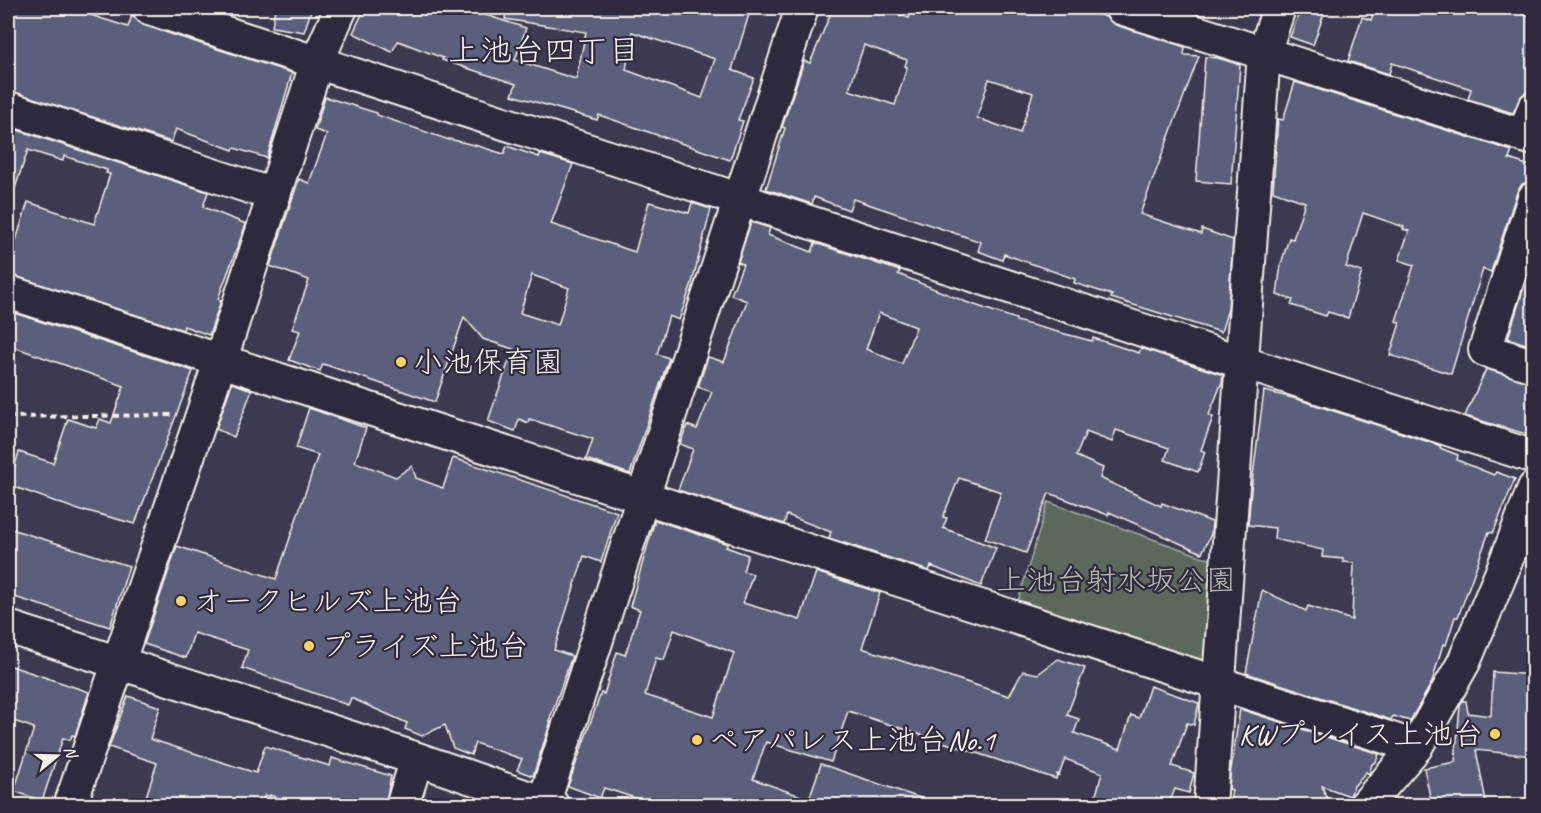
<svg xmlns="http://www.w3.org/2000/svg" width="1541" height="813" font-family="Caveat,'Klee One',sans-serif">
<rect width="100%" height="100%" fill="#3c3a50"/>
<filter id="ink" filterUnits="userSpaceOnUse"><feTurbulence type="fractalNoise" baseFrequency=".0167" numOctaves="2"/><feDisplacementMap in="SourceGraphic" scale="12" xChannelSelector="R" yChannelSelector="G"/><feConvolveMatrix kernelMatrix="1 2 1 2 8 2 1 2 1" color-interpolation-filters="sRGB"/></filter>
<g filter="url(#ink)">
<path fill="#5d685d" stroke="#a8aca2" stroke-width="1.5" d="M 1048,502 L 1215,561 L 1208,666 L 1018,601 Z"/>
<g fill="#5b5e7b" stroke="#f4f1e8" stroke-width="1.5" fill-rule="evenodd">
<path d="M 14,8 L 69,8 L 128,27 L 132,15 L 143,25 L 292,73 L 267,158 L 234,148 L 233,150 L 176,129 L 171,142 L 8,90 L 8,30 Z"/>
<path d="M 275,8 L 312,8 L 304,32 L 272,27 Z"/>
<path d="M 374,8 L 464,8 L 526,28 L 515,60 L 576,79 L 586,32 L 505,19 L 506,8 L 751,8 L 732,70 L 754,78 L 738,120 L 743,121 L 730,160 L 599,115 L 597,120 L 512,95 L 516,84 L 442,60 L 443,58 L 398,41 L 392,52 L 353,33 L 364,10 L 371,14 ZM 632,32 L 715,59 L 702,98 L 626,70 Z"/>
<path d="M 833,8 L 878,8 L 909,18 L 913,8 L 1079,8 L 1106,17 L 1116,25 L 1185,47 L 1184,55 L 1199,56 L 1140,214 L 1201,234 L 1202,229 L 1233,240 L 1228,309 L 1221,332 L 1111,298 L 1112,295 L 1074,283 L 1075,279 L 1004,254 L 1002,260 L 978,251 L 981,242 L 853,199 L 849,210 L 814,197 L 812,204 L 766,189 L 785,128 L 782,127 L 804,61 L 810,63 ZM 864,45 L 907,60 L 905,66 L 907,67 L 895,105 L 849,90 ZM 989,79 L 1033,93 L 1020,133 L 977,118 Z"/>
<path d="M 1301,8 L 1326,8 L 1313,45 L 1290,37 Z"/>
<path d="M 1375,8 L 1506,8 L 1533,17 L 1533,82 L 1531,90 L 1522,95 L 1513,113 L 1468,99 L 1471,89 L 1392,63 L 1389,74 L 1348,61 L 1362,17 L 1371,20 Z"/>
<path d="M 1205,57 L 1218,58 L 1240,65 L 1231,184 L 1196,181 Z"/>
<path d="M 1295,82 L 1512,151 L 1509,159 L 1533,167 L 1533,180 L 1522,184 L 1517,192 L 1491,272 L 1483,269 L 1451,374 L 1390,355 L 1400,323 L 1396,321 L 1414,265 L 1399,260 L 1409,231 L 1403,229 L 1404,227 L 1363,213 L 1346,267 L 1362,272 L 1348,318 L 1328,312 L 1326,316 L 1291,305 L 1293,300 L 1277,295 L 1281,264 L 1289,238 L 1293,239 L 1305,202 L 1273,191 L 1278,119 L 1283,120 Z"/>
<path d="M 325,97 L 377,113 L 377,115 L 449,140 L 449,139 L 478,146 L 504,154 L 507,146 L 539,157 L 540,154 L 573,164 L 551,224 L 635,252 L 649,202 L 689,213 L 692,203 L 711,209 L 692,283 L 679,320 L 669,316 L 657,354 L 669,358 L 630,474 L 586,459 L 593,439 L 529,419 L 528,423 L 519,419 L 515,431 L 488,421 L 513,349 L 483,339 L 464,317 L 435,402 L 323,364 L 320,371 L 289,360 L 300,331 L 292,329 L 309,280 L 270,266 L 299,179 L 309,183 L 327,134 L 315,130 ZM 532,275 L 569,288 L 558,325 L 520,313 Z"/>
<path d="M 8,127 L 208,192 L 203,207 L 246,224 L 218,299 L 221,301 L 209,335 L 184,326 L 183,330 L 8,274 L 8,266 L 28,202 L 94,224 L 110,174 L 106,173 L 107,170 L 64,156 L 63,161 L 28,150 L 11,200 L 8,200 Z"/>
<path d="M 751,222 L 770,228 L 768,235 L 812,252 L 815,243 L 894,269 L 900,271 L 898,274 L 966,302 L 1016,319 L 1016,321 L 1092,341 L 1093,338 L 1139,353 L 1141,348 L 1223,375 L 1222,382 L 1209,415 L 1213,417 L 1201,450 L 1205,452 L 1198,472 L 1165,460 L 1169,448 L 1116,430 L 1112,442 L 1086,432 L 1076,456 L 1103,468 L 1100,478 L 1161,506 L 1162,503 L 1212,522 L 1211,534 L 1202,553 L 1109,512 L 1108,515 L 1049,493 L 1026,553 L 985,539 L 1001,492 L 959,478 L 943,517 L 947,518 L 943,528 L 996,548 L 981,586 L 931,566 L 929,571 L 829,538 L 831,532 L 787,515 L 784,524 L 678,490 L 693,449 L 680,444 L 687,425 L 697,429 L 712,392 L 698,387 L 708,357 L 724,362 L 747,301 L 731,295 L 743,264 L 738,262 ZM 879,313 L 916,327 L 902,364 L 866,349 Z"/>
<path d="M 1533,258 L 1533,340 L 1531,346 L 1508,338 Z"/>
<path d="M 8,311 L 193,371 L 135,524 L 84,510 L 84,512 L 9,485 L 19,452 L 53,463 L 68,419 L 96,428 L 100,419 L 111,423 L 124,386 L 8,345 Z"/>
<path d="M 1486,369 L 1533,383 L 1533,436 L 1465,416 Z"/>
<path d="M 232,383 L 252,390 L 234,437 L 216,429 Z"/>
<path d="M 1264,391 L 1297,399 L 1441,446 L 1440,448 L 1458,455 L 1457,460 L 1494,475 L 1496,472 L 1515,479 L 1493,533 L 1489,532 L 1458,617 L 1455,617 L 1446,645 L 1443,644 L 1432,682 L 1410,721 L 1393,716 L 1391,720 L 1246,673 L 1262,590 L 1306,611 L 1308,606 L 1352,620 L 1354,563 L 1343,562 L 1343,559 L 1322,557 L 1323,550 L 1274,539 L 1275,528 L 1248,525 L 1251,490 Z"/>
<path d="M 309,408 L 366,428 L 355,462 L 396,477 L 412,466 L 416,478 L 443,488 L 453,458 L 617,512 L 601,562 L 584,556 L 554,650 L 572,656 L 549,721 L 551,721 L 533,776 L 517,770 L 522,759 L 475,743 L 471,755 L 453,748 L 445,725 L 422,736 L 405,729 L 407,723 L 351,698 L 348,705 L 242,668 L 248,650 L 194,633 L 186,658 L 144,644 L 177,546 L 276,579 L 318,455 L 296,448 Z"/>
<path d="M 655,520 L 728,544 L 726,547 L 748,555 L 743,571 L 753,574 L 743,603 L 800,620 L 816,572 L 880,593 L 862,648 L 1009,696 L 1023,671 L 1038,674 L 1058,659 L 1085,668 L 1067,715 L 1079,719 L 1074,733 L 1120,749 L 1131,715 L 1139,718 L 1150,686 L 1199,703 L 1194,725 L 1187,723 L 1172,766 L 1194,773 L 1189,793 L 1175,789 L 1168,806 L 1093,806 L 1102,773 L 1065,759 L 1059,775 L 1057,774 L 1056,779 L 848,711 L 831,762 L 766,742 L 753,779 L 809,799 L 821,764 L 932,802 L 932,806 L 660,806 L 604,788 L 600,798 L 568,786 L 601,693 L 604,694 L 617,652 L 625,655 L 640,610 L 630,606 ZM 674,630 L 734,653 L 713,717 L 645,695 L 656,658 L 664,660 Z"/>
<path d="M 8,528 L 129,566 L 110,627 L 8,595 Z"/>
<path d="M 8,665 L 89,692 L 75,736 L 72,735 L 70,740 L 63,738 L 42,801 L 14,791 L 34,728 L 8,719 Z"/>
<path d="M 1493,672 L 1533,675 L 1533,756 L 1476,750 L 1487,806 L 1432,806 L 1424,768 L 1455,762 L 1460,706 L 1462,701 L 1466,701 L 1468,713 L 1491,716 Z"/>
<path d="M 128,696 L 160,707 L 150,739 L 256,773 L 265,746 L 330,766 L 332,758 L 391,776 L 385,806 L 328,806 L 310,799 L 308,806 L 301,806 L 270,795 L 270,797 L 265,795 L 261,806 L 143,806 L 157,763 L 109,747 Z"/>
<path d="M 1240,709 L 1379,754 L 1376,762 L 1372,764 L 1369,774 L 1366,772 L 1354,786 L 1350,796 L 1322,786 L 1330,806 L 1229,806 L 1232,790 L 1229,789 L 1230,776 Z"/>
</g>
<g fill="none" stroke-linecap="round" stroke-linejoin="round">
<g stroke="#f4f1e8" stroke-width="36">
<g id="minor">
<path d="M 149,8 L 1534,457"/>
<path d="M 1121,8 L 1534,139"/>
<path d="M 8,108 L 274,195"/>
<path d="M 1524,136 L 1534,108"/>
<path d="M 1534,198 L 1485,350 L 1534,366"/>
<path d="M 8,292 L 1416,747"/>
<path d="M 8,627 L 417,759 L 553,806"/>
<path d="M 544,802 L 802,8"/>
<path d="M 70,806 L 220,362 L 317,62 L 341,8"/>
<path d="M 402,806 L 417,759"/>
<path d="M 1210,806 L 1264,53 L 1279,8"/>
<path d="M 1365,806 L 1416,747 L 1464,662 L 1501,574 L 1534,488"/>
</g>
</g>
<path stroke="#f4f1e8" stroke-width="4" stroke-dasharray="6 4.5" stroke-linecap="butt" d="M 8,417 L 173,415"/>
<use href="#minor" stroke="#2f2a3d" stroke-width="32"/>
</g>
</g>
<g fill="#ffd166" stroke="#2f2a3d" stroke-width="2">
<circle cx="401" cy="362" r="6"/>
<circle cx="181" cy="601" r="6"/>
<circle cx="309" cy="646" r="6"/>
<circle cx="1495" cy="734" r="6"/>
<circle cx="697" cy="740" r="6"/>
</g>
<g text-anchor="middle" stroke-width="4.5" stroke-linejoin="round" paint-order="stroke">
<g font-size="30" fill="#f4f1e8" stroke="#2f2a3d" text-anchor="start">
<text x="413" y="372">小池保育園</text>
<text x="193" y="611">オークヒルズ上池台</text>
<text x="321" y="656">プライズ上池台</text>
<text x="1483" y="744" text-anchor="end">KWプレイス上池台</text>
<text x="709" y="750">ペアパレス上池台No.1</text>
</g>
<g font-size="30" fill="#b8bab0" stroke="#2f2a3d">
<text x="1116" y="590">上池台射水坂公園</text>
</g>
<g font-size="32" fill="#f4f1e8" stroke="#2f2a3d">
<text x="544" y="61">上池台四丁目</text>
</g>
</g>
<rect width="1541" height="813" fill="none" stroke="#2f2a3d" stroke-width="30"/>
<rect x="15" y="15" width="1511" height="783" fill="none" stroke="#f4f1e8" stroke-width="2" filter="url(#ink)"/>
<g transform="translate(57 756) rotate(71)" stroke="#2f2a3d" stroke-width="4.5" paint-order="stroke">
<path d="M0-4.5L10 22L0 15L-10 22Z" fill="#f4f1e8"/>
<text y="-9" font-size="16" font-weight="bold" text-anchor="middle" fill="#f4f1e8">N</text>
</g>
</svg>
